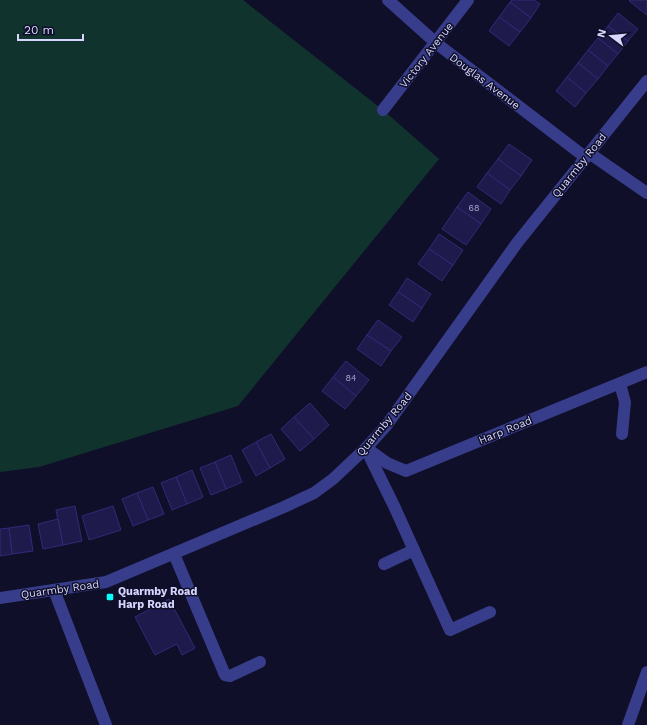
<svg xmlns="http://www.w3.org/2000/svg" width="647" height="725" font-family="'Work Sans',sans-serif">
<rect width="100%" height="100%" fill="#100f29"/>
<path fill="#11332e" d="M 0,0 L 243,0 L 383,110 L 439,159 L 238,406 L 39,467 L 0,472 Z"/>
<g fill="#1e1a4b" stroke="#312a78">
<path d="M 512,0 L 534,0 L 540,4 L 531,18 L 510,2 Z"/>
<path d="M 647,0 L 647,15 L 629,1 L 630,0 Z"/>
<path d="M 510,2 L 531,18 L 520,32 L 499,17 Z"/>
<path d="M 618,13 L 638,29 L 628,41 L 608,26 Z"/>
<path d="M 499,17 L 520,32 L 509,46 L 489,31 Z"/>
<path d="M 608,26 L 628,41 L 618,54 L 598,38 Z"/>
<path d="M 598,38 L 618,54 L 608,66 L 588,50 Z"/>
<path d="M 588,50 L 608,66 L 598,79 L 578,63 Z"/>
<path d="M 578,63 L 598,79 L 586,93 L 567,77 Z"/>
<path d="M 567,77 L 586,93 L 575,107 L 556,91 Z"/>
<path d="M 509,144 L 532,160 L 521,176 L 498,159 Z"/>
<path d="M 498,159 L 521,176 L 510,190 L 487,173 Z"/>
<path d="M 487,173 L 510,190 L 501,204 L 477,187 Z"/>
<path d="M 468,192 L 491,209 L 481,224 L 457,207 Z"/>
<path d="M 457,207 L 481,224 L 466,245 L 442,229 Z"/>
<path d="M 439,234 L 463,250 L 453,265 L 429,249 Z"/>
<path d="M 429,249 L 453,265 L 442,281 L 418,264 Z"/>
<path d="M 407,278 L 431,294 L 422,308 L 398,292 Z"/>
<path d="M 398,292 L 422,308 L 413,322 L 389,305 Z"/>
<path d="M 378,320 L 402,337 L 391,351 L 367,335 Z"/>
<path d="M 367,335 L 391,351 L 381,366 L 357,349 Z"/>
<path d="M 346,361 L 369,380 L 356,396 L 333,377 Z"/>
<path d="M 333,377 L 356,396 L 345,409 L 322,391 Z"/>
<path d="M 310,403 L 329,425 L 314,439 L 294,417 Z"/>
<path d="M 294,417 L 314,439 L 300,451 L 281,429 Z"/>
<path d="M 271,434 L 285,459 L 270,468 L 256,442 Z"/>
<path d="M 256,442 L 270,468 L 256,476 L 242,450 Z"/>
<path d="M 231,455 L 242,482 L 226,489 L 215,462 Z"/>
<path d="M 215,462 L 226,489 L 211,495 L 200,468 Z"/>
<path d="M 192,470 L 203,497 L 187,504 L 176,477 Z"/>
<path d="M 176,477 L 187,504 L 172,510 L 161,483 Z"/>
<path d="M 153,487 L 164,514 L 148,520 L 137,493 Z"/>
<path d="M 137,493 L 148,520 L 133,526 L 122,499 Z"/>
<path d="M 75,506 L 82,541 L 63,545 L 56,510 Z"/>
<path d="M 113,506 L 121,530 L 89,540 L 82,516 Z"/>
<path d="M 58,519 L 63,545 L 43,549 L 38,524 Z"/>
<path d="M 29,525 L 33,551 L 12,554 L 9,528 Z"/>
<path d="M 9,528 L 12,554 L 0,556 L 0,529 Z"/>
<path d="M 169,599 L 195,648 L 182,655 L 177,644 L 155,655 L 135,617 Z"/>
</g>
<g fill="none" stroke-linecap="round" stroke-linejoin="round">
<g stroke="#373d8a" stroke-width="12">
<path d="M 388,0 L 436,43 L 585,157"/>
<path d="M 383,110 L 468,0"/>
<path d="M 589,153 L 647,193"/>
<path d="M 620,384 L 625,402 L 622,434"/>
<path d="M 366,448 L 387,463 L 406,471 L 647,372"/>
<path d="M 367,451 L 395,508 L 450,630 L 490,612"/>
<path d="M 174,554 L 225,675 L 230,676 L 260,662"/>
<path d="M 384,564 L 414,550"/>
<path d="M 54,590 L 106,725"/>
<path d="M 0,598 L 106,582 L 284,507 L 314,493 L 333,479 L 366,448 L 386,426 L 517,243 L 647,81"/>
<path d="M 628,725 L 647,672"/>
</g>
</g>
<rect fill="#02fffc" stroke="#100f29" stroke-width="1.5" x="106" y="593" width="8" height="8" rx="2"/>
<g text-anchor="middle" stroke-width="3" stroke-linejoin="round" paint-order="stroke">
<g font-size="9" fill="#a8a7d2">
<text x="474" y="211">68</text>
<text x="351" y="381">84</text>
</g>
<g font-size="11" fill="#d6d6ff" stroke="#100f29">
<text transform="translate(426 55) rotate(-52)" y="4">Victory Avenue</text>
<text transform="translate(485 81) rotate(37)" y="4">Douglas Avenue</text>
<text transform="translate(579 165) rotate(-51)" y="4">Quarmby Road</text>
<text transform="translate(384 424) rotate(-50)" y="4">Quarmby Road</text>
<text transform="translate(505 430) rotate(-22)" y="4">Harp Road</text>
<text transform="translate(60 589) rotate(-8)" y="4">Quarmby Road</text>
</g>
<g font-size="11" font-weight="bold" fill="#d6d6ff" stroke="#100f29" text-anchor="start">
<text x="118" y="595">Quarmby Road<tspan x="118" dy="13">Harp Road</tspan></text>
</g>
</g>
<g transform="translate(611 36) rotate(286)" stroke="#100f29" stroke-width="3" paint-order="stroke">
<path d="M0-3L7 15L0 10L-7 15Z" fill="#d6d6ff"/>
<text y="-6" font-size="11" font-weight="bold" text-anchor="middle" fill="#d6d6ff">N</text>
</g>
<path d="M18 34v6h65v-6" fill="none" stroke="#d6d6ff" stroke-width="2"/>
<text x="24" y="34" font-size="12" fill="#d6d6ff" stroke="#100f29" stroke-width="3" paint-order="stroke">20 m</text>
</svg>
